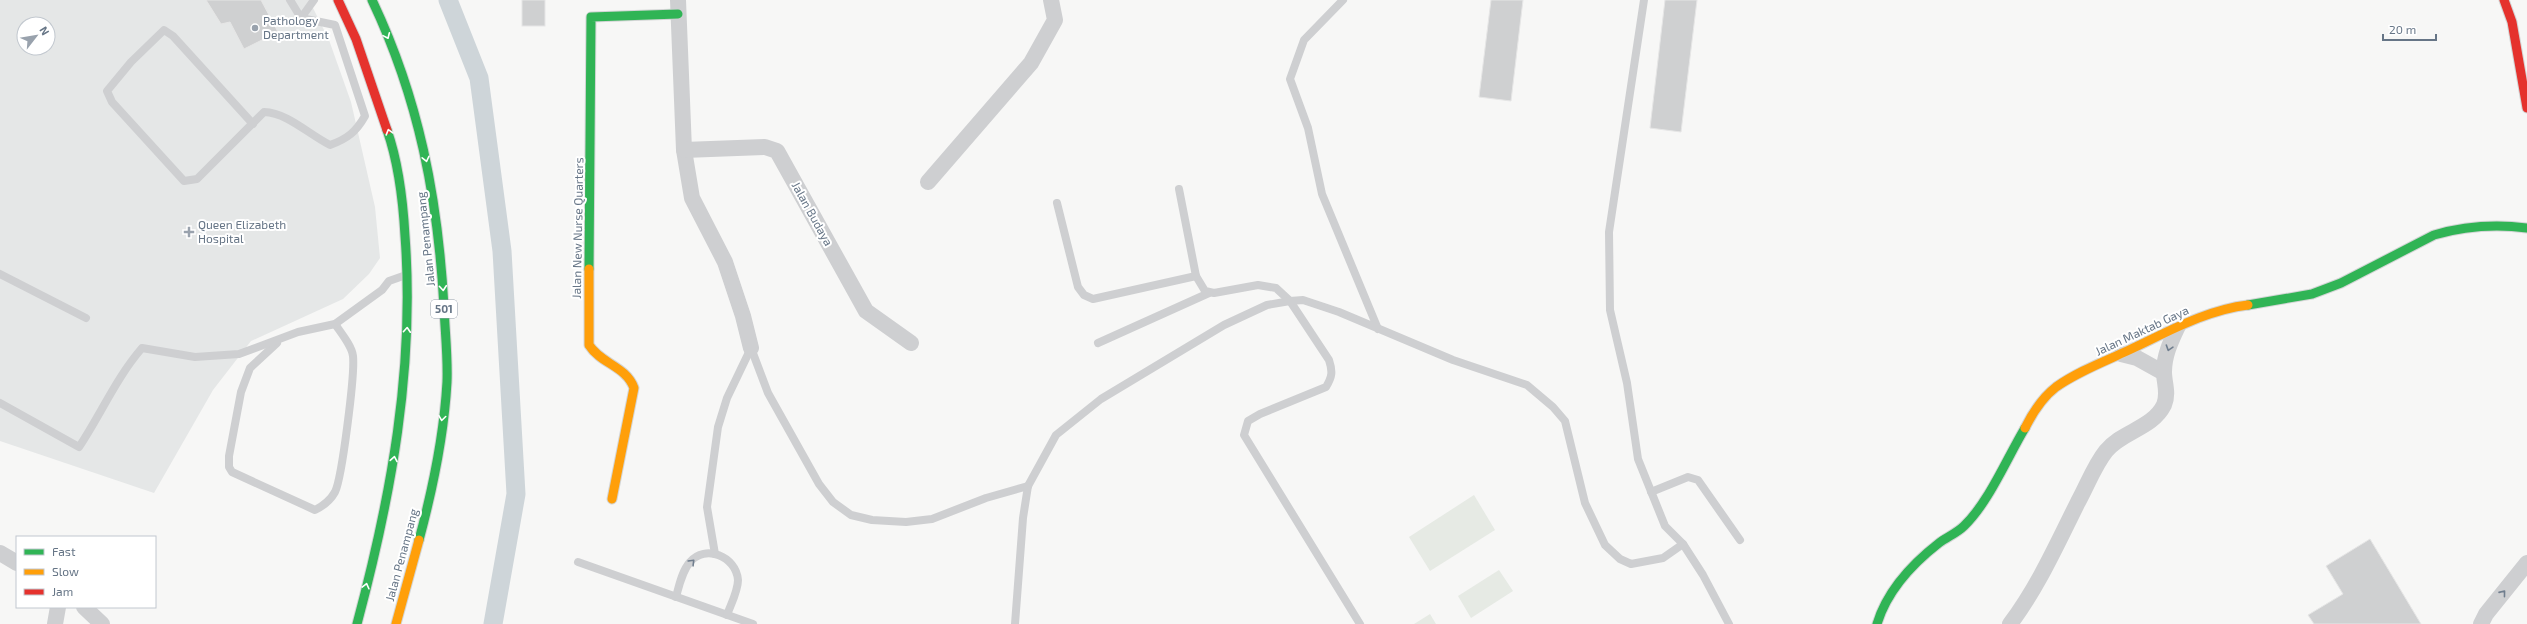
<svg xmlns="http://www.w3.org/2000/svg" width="2527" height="624" font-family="'Exo 2',sans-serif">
<rect width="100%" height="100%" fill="#f7f7f6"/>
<path fill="#e5e7e7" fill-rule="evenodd" d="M 0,0 L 309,0 L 329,40 L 351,102 L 375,207 L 380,258 L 369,274 L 343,299 L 251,341 L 213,390 L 154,493 L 0,441 ZM 24,24 L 48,24 L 48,48 L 24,48 Z"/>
<g fill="#e6eae4">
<path d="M 1474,495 L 1495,530 L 1430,571 L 1409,537 Z"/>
<path d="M 1499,570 L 1513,591 L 1471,618 L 1458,596 Z"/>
<path d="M 1430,614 L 1436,624 L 1414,624 Z"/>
</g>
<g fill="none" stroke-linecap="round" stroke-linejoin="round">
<path stroke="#ced5d9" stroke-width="19" d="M 448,0 L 479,78 L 502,251 L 516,494 L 493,624"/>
</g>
<g fill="#cfd0d1" stroke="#e6e6e6">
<path d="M 206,0 L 261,0 L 278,32 L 244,49 L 230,22 L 221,24 Z"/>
<rect x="522" y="0" width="23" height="26"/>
<path d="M 1491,0 L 1523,0 L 1511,101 L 1479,97 Z"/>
<path d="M 1665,0 L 1697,0 L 1681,132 L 1650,128 Z"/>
<path d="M 2370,539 L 2421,624 L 2314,624 L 2308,615 L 2343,594 L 2326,566 Z"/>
</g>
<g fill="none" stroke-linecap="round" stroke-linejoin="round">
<g stroke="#d3d5d5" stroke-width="11">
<g id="fast">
<path d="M 372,0 C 419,99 438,198 444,307 C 445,332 448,357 447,382 C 444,436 433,488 419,540"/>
<path d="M 589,269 L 591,17 L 678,14"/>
<path d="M 2248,305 L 2312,294 L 2341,283 L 2434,235 C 2465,226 2495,224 2527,228"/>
<path d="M 357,624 C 391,497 415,368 405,236 C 403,200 399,164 387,130"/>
<path d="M 1877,624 C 1887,591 1912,564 1939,543 C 1947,537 1957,533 1964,526 C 1989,502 2007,458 2025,428"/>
</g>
</g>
<g stroke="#d3d5d5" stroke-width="11">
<g id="slow">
<path d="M 589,269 L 589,345 C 601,364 626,366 634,388 L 612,499"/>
<path d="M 2025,428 C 2032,414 2043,397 2056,387 C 2077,372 2103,362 2127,351 C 2166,333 2205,310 2248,305"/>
<path d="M 396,624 L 419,540"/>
</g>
</g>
<g stroke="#d3d5d5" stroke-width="11">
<g id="jam">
<path d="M 338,0 L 356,39 L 387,130"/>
<path d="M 2504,0 L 2512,22 L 2527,108"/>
</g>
</g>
<g stroke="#cecfd1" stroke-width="8">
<path d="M 290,0 L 301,18"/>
<path d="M 1343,0 L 1304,40 L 1290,79 L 1308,128 L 1322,194 L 1378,329"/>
<path d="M 1644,0 L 1609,232 L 1610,310 L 1627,383 L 1638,459 L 1665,526 L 1683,544 L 1703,575 L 1729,624"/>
<path d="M 253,124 L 173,36 L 164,30 L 131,62 L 107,91 L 112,102 L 184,181 L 197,179 L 264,112 C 288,113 308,134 330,145 C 347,139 356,132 365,116 L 335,25 L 301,18 L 314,0"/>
<path d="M 1179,189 L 1196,276 L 1205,291 L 1214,293 L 1258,285 L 1276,288 L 1290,301 L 1329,360 C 1333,372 1332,377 1326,387 L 1260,414 L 1248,421 L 1244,435 L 1360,624"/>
<path d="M 1057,203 L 1078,287 L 1084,295 L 1093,299 L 1196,276"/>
<path d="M 0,274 L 86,318"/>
<path d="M 277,343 L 250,368 L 241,392 L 229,456 L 229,467 L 232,472 L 315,510 C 323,506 330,501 335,492 C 342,478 355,374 353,356 C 352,346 341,333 335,324"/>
<path d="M 1098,343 L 1209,293"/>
<path d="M 751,348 L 768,393 L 819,484 L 833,502 L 851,515 L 872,520 L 906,522 L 932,519 L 986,498 L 1028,486"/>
<path d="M 0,403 L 79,447 C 101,414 116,378 142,348 L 195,357 L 239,354 L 298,332 L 335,324 L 382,290 L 389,281 L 406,275"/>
<path d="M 1651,492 L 1688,477 L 1698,480 L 1740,540"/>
<path d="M 715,554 L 707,507 L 718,427 L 727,398 L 751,348"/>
<path d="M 578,562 L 753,624"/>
<path d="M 676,597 C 679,586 682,571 690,562 C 705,544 736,556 738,580 C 738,591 731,604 727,615"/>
<path d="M 1015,624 L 1023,518 L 1028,486 L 1056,435 L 1101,399 L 1224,325 L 1267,305 L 1290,301 L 1303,300 L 1339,312 L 1453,360 L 1527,385 L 1553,407 L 1565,421 L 1585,503 L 1605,545 L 1620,559 L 1631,564 L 1663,558 L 1683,544"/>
</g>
<g stroke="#cecfd1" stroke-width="16">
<path d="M 678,0 L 684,150 L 692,198 L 725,262 L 743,316 L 751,348"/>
<path d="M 684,150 L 765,147 L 777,151 L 866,311 L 911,343"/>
<path d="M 928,182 L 1031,63 L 1055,20 L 1051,0"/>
<path d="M 2121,354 L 2137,358 L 2164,373"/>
<path d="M 0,553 L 17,563"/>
<path d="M 84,607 L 102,624"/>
<path d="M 55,624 L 58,607"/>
<path d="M 2010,624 C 2038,587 2057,544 2078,502 C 2087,486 2094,466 2106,451 C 2122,431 2152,429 2164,405 C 2169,393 2164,383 2164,372 C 2164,355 2171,341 2178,326"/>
<path d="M 2481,624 L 2486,614 L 2527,563"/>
</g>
<use href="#fast" stroke="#30b455" stroke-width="9"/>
<use href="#slow" stroke="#ff9f0a" stroke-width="9"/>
<use href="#jam" stroke="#e5322d" stroke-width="9"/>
</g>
<defs><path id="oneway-chevron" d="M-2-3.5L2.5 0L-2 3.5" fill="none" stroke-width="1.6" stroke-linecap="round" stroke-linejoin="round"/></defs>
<g stroke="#fff">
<use href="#oneway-chevron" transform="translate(387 36) rotate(66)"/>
<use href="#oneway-chevron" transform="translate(389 132) rotate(-106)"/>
<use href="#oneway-chevron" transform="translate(426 159) rotate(77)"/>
<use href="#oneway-chevron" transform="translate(443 288) rotate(85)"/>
<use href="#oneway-chevron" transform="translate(407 330) rotate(-86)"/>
<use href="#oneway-chevron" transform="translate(442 418) rotate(98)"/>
<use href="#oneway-chevron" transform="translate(394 459) rotate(-80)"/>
<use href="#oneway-chevron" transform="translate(366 586) rotate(-76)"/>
</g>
<g stroke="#707e8e">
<use href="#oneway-chevron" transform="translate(2169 348) rotate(108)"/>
<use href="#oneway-chevron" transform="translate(692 562) rotate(-45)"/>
<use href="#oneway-chevron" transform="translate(2503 593) rotate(-51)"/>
</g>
<g fill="#99a2ad" stroke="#fff" stroke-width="1.5">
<circle cx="255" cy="28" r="4"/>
<path d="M187 226h4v4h4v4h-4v4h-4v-4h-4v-4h4z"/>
</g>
<g text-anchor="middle" stroke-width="4" stroke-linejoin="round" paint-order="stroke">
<rect fill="#fff" stroke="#949eaa" stroke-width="1" x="431" y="300" width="26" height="18" rx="3"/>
<g font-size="11" font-weight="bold" fill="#667586">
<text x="444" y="313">501</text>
</g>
<g font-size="12" fill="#667586" stroke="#fff" text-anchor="start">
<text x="263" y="25">Pathology<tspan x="263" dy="14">Department</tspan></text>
<text x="198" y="229">Queen Elizabeth<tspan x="198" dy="14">Hospital</tspan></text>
</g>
<g font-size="12" fill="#667586" stroke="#fff">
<text transform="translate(812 214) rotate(61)" y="4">Jalan Budaya</text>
<text transform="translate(578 228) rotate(-89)" y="4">Jalan New Nurse Quarters</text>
<text transform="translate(426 239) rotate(-96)" y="4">Jalan Penampang</text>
<text transform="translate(2142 331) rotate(-25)" y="4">Jalan Maktab Gaya</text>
<text transform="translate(402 555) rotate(-75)" y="4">Jalan Penampang</text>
</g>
</g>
<rect x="16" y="536" width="140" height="72" fill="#ffffff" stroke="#c2c8cf"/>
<rect x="24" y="549" width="20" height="6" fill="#30b455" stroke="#c2c8cf"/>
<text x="52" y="556" font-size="12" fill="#667586">Fast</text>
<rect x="24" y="569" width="20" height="6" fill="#ff9f0a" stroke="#c2c8cf"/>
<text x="52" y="576" font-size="12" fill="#667586">Slow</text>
<rect x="24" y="589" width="20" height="6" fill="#e5322d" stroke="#c2c8cf"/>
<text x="52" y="596" font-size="12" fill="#667586">Jam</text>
<g transform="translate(36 36) rotate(59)"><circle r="19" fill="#ffffff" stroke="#c2c8cf"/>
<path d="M0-3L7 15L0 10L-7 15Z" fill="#99a2ad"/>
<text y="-6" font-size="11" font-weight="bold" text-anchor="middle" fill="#667586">N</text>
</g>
<path d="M2383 34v6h53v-6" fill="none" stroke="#667586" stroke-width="2"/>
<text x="2389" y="34" font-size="12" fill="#667586" stroke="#ffffff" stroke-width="3" paint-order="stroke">20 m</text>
</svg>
